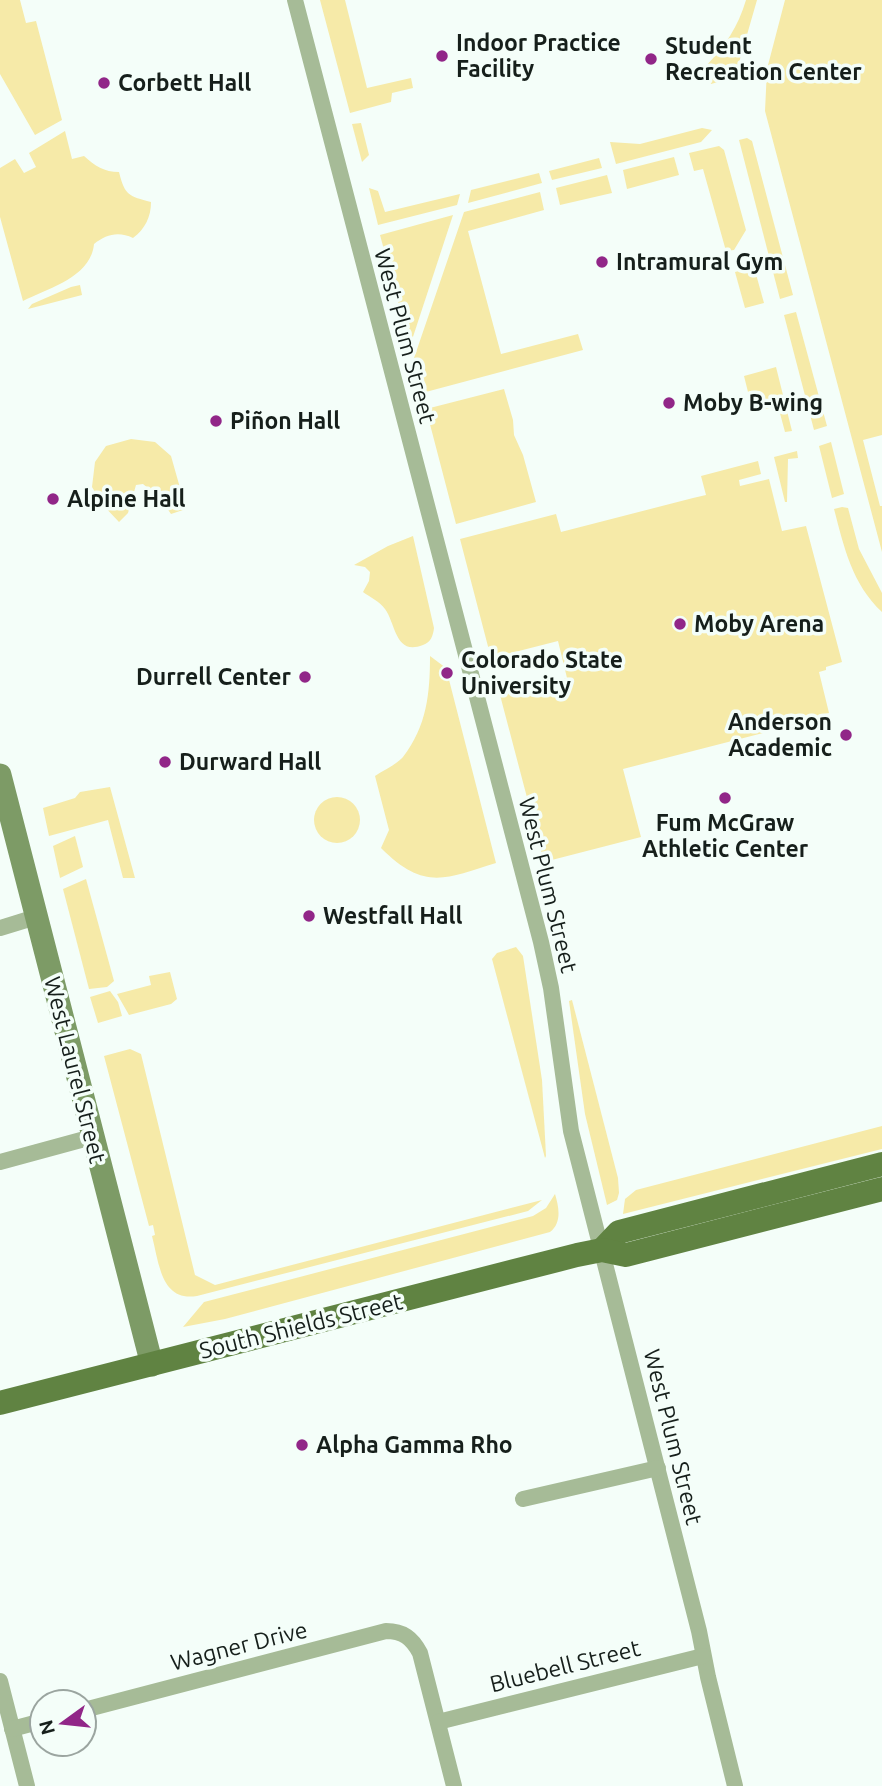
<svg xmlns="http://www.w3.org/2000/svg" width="882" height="1786" font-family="Ubuntu,sans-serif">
<rect width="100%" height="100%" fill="#f4fef9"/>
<g fill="#f6eaa8">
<path d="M 0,0 L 20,0 L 26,23 L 36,21 L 62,120 L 35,135 L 0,74 Z"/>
<path d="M 320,0 L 345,0 L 367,88 L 411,78 L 413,88 L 392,93 L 391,102 L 350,113 Z"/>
<path d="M 746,0 L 757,0 L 736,73 L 725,80 L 711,84 L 706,66 C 725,46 738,27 746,0 Z"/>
<path d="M 785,0 L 882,0 L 882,435 L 863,440 L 880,506 L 882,506 L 882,552 L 765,111 L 767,69 Z"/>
<path d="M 361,123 L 369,155 L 362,162 L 352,124 Z"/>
<path d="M 702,128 L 712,130 L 701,142 L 616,164 L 610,142 L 640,144 Z"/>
<path d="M 65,131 L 72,159 L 84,156 C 95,166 104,172 119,172 C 125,196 129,196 151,202 C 151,217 145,229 133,238 C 119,231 106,234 94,244 C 91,277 49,288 23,301 L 0,217 L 0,168 L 15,159 L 24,173 L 36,167 L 29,153 Z"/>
<path d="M 747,138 L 752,141 L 793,295 L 780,299 L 739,140 Z"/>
<path d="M 719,146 L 724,150 L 746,230 L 734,250 L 726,251 L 703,169 L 694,171 L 689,153 Z"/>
<path d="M 674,157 L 679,175 L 627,189 L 623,170 Z"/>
<path d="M 599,158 L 602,168 L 552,180 L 549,171 Z"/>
<path d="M 539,173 L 542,183 L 468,203 L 471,190 Z"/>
<path d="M 607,175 L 612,193 L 560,205 L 556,188 Z"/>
<path d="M 369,188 L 378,191 L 385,212 L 460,194 L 457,205 L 378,225 Z"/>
<path d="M 540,192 L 544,210 L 468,231 L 501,354 L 578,334 L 583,350 L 422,393 L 413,361 L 464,212 Z"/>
<path d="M 453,215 L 410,346 L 380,235 Z"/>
<path d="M 754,267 L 764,303 L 745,308 L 735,272 Z"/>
<path d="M 80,285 L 82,295 L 28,309 L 32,304 L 71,287 Z"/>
<path d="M 796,312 L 827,426 L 814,430 L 784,315 Z"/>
<path d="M 776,367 L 792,431 L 785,432 L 778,406 L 762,410 L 760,402 L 751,404 L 744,376 Z"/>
<path d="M 504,389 L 513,420 L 514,435 L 523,455 L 536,502 L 456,524 L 426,409 Z"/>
<path d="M 131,439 L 155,442 L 171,456 L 186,509 L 171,514 L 160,498 L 143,484 L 136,485 L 128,513 L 119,522 L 102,504 L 92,487 L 95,462 L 106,446 Z"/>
<path d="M 831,442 L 844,494 L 832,498 L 819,446 Z"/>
<path d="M 797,451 L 798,458 L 788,459 L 787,502 L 785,502 L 774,457 Z"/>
<path d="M 758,461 L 761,474 L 739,480 L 740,486 L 769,479 L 782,531 L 806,526 L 842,662 L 826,667 L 826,670 L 819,672 L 829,713 L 806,719 L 806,722 L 623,769 L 641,837 L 544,862 L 500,695 L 567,678 L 558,641 L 491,658 L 460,539 L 556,514 L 561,532 L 693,498 L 706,495 L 701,476 Z"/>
<path d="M 842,507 L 848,508 L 859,549 L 882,593 L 882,612 C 852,584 844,547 834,509 Z"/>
<path d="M 413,536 L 434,628 C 433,636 431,642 423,645 C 395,656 396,624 385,609 C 380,602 370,597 363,592 L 369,581 L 370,572 L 365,567 L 354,565 L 388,546 Z"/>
<path d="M 430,656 L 446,668 L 496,863 C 445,879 424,891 381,848 L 389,830 L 375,776 C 384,770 397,764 403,757 C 427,726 430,693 430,656 Z"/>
<path d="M 110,787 L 135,878 L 123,878 L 108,820 L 49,836 L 43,808 L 75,798 L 80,792 Z"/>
<circle cx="337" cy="820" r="23"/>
<path d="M 75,836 L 83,867 L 60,878 L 53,846 Z"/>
<path d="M 86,879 L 114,981 L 107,987 L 89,989 L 63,889 Z"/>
<path d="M 516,947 L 523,956 L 542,1080 L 546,1156 L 545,1158 L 492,959 L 497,953 Z"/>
<path d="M 170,972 L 177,999 L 171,1004 L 129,1015 L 117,994 L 151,985 L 149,976 Z"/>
<path d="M 110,991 L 118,1002 L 122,1016 L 98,1023 L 90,997 Z"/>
<path d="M 572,1000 L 618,1178 L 619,1193 L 617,1200 L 607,1205 L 585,1114 L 569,1001 Z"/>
<path d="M 130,1049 L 141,1054 L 195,1275 L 215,1285 L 542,1200 L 528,1211 L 197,1296 C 161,1302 159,1263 152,1236 L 155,1235 L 153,1225 L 149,1226 L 104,1056 Z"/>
<path d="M 882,1126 L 882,1149 L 623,1214 L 625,1199 L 636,1190 Z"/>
<path d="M 555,1194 C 559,1207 562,1223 550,1232 L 225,1319 L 183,1327 L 204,1302 L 533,1216 L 546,1208 Z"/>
</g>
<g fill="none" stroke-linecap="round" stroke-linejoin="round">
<g stroke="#a6bb97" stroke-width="16">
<path d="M 295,0 L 541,942 L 551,988 L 571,1131 L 699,1631 L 708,1677 L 735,1786"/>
<path d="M 0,928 L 36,917"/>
<path d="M 0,1162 L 92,1137"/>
<path d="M 523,1499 L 658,1468"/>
<path d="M 0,1681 L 27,1786"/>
<path d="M 84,1710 L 386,1631 C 403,1631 412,1638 420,1653 L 454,1786"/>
<path d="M 438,1722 L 703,1656"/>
<path d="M 12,1729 L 42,1721"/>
</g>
<path stroke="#7d9b66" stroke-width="23" d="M 0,775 L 152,1365"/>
<g stroke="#608342" stroke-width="24">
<path d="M 602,1250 L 619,1232 L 882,1164"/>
<path d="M 0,1403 L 577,1255 L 602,1250 L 626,1255 L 882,1189"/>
</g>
</g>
<g fill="#912688" stroke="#f4fef9" stroke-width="2.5">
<circle cx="442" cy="56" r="7"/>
<circle cx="651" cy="59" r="7"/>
<circle cx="104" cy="83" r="7"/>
<circle cx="602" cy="262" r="7"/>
<circle cx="669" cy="403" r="7"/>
<circle cx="216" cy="421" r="7"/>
<circle cx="53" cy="499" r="7"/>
<circle cx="680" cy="624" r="7"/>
<circle cx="447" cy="673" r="7"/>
<circle cx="305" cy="677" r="7"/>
<circle cx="846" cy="735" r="7"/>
<circle cx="165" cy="762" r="7"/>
<circle cx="725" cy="798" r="7"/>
<circle cx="309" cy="916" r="7"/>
<circle cx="302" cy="1445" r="7"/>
</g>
<g text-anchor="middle" stroke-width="7" stroke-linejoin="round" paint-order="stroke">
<g font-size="23" font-weight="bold" fill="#161f1b" stroke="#f4fef9" text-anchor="start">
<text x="456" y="51">Indoor Practice<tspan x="456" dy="26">Facility</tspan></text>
<text x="665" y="54">Student<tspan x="665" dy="26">Recreation Center</tspan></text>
<text x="118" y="91">Corbett Hall</text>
<text x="616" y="270">Intramural Gym</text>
<text x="683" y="411">Moby B-wing</text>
<text x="230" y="429">Piñon Hall</text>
<text x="67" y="507">Alpine Hall</text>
<text x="694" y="632">Moby Arena</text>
<text x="461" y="668">Colorado State<tspan x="461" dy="26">University</tspan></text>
<text x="291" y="685" text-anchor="end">Durrell Center</text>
<text x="832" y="730" text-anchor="end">Anderson<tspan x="832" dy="26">Academic</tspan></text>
<text x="179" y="770">Durward Hall</text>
<text x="725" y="831" text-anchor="middle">Fum McGraw<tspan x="725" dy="26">Athletic Center</tspan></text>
<text x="323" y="924">Westfall Hall</text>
<text x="316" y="1453">Alpha Gamma Rho</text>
</g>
<g font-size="23" fill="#161f1b" stroke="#f4fef9">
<text transform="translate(405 336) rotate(75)" y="8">West Plum Street</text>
<text transform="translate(548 885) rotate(76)" y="8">West Plum Street</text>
<text transform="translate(75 1070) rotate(76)" y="8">West Laurel Street</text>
<text transform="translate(301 1326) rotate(-14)" y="8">South Shields Street</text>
<text transform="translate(673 1437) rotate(76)" y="8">West Plum Street</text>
<text transform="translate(239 1646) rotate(-14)" y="8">Wagner Drive</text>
<text transform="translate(565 1666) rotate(-14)" y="8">Bluebell Street</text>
</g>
</g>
<g transform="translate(63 1723) rotate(255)"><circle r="33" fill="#f4fef9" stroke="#9ba5a0" stroke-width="2"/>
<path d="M0-5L12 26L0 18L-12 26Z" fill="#912688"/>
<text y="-10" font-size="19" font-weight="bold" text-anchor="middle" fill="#161f1b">N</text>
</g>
</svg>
